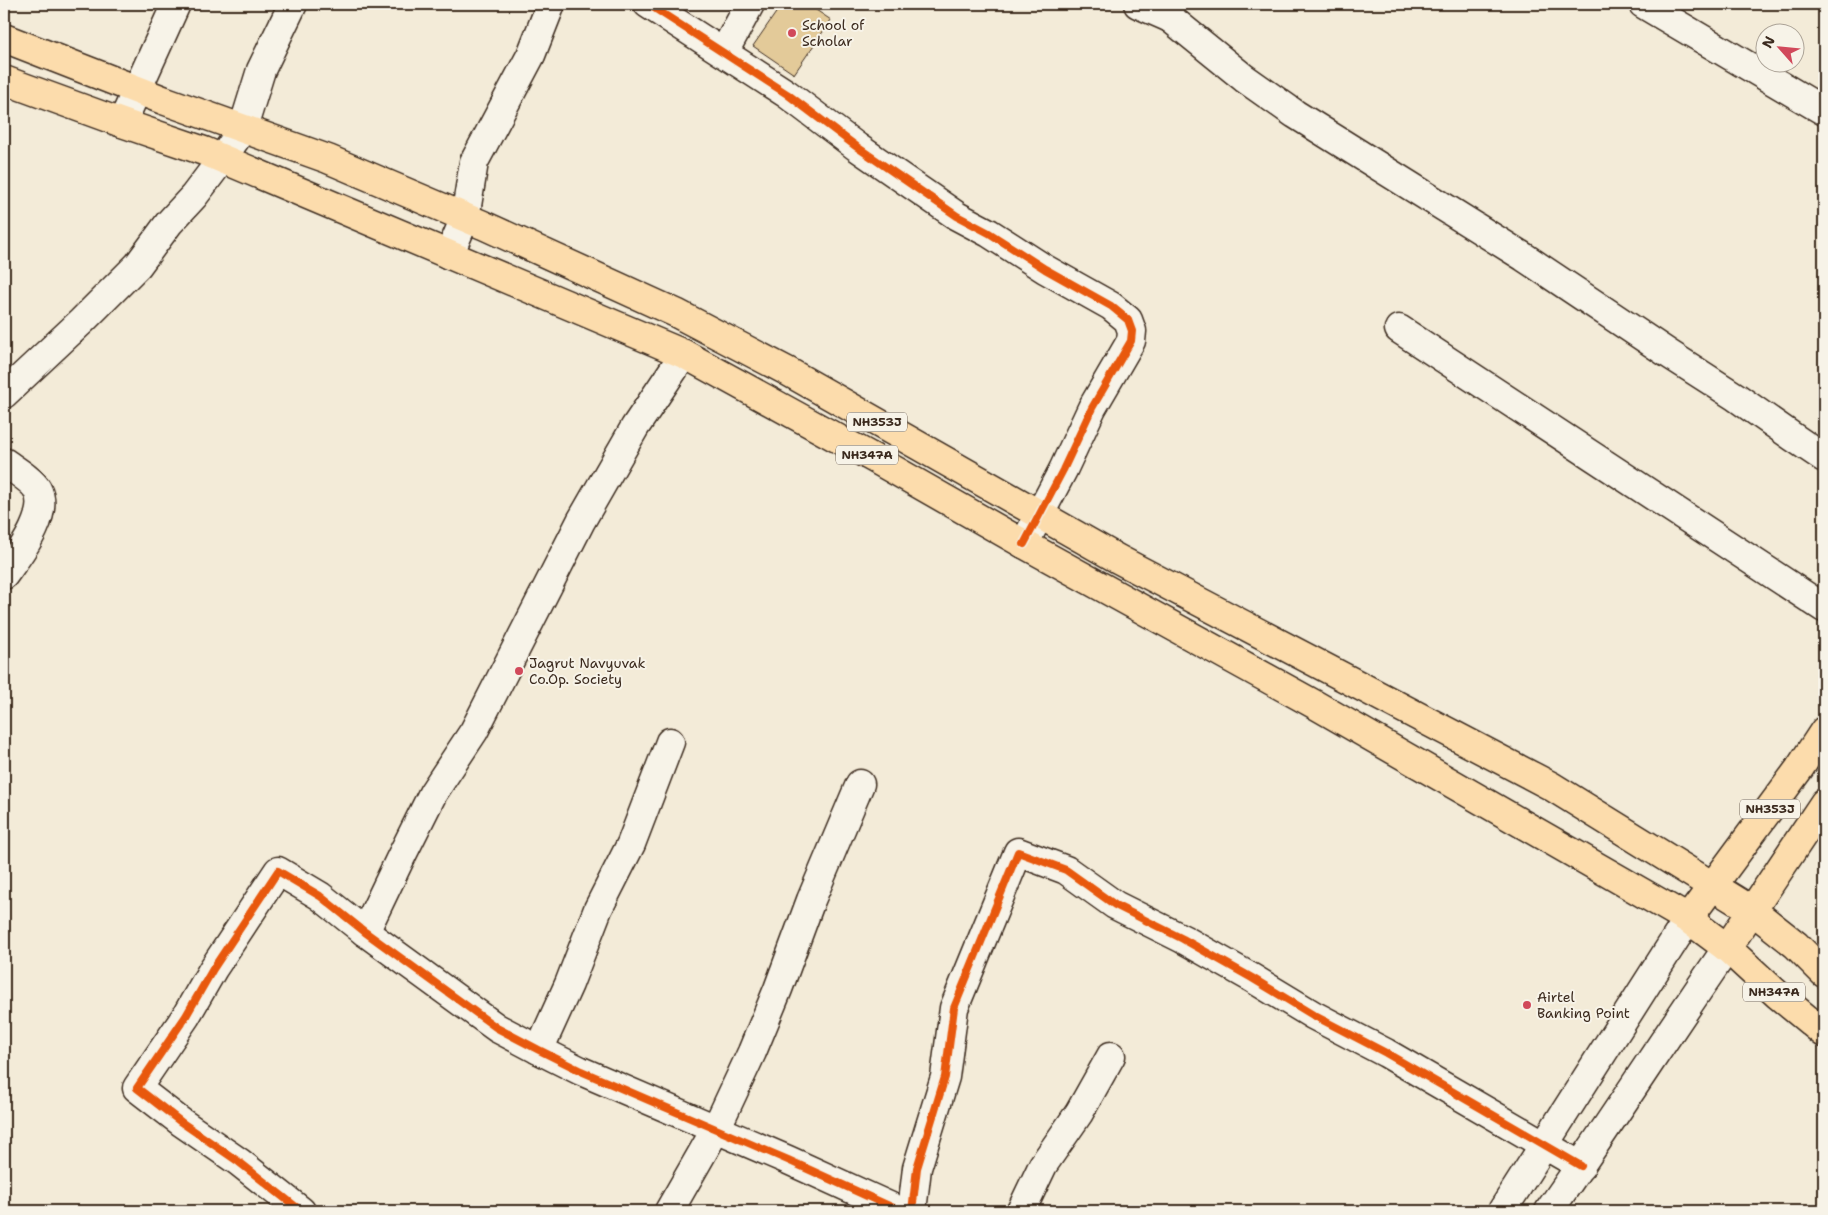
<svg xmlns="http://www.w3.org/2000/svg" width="1828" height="1215" font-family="'Shantell Sans',sans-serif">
<rect width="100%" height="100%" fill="#f3ebd8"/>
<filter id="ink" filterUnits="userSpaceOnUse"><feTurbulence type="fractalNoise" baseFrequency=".02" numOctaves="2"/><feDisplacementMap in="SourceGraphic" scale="10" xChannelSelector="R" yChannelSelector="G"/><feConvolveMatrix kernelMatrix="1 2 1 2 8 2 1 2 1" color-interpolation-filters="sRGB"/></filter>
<g filter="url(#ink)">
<path fill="#e3ca99" stroke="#3b2a1e" d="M 782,4 L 807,4 L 831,20 L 794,74 L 753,46 Z"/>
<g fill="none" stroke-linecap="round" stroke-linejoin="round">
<g stroke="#3b2a1e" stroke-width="31">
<g id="street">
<path d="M 648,4 L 787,94 L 857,147 L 957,216 L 989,233 L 1045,269 L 1111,306 L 1128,320 L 1132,331 L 1131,341 L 1092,408 L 1063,470 L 1024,544"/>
<path d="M 1138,4 L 1170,18"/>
<path d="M 1169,4 L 1170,18 L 1244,78 L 1295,114 L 1524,257 L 1669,354 L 1736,397 L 1793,437 L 1824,458"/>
<path d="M 1643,4 L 1824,111"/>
<path d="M 724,52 L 750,4"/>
<path d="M 122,123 L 176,4"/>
<path d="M 449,255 L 465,218 L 474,162 L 531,55 L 551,4"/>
<path d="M 1399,329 L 1824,608"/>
<path d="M 4,394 L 82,321 L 138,265 L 169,223 L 194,196 L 222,159 L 243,128 L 261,70 L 293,4"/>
<path d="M 4,462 C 12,468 32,480 37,489 C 51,515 18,555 4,575"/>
<path d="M 365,932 L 401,857 L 433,793 L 474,731 L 581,521 L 635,427 L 684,354"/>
<path d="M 539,1050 L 569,984 L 598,909 L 631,844 L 670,742"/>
<path d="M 301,1211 L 239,1162 L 181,1122 L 137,1088 L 186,1016 L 213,969 L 278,871 L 320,896 L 365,932 L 497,1028 L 539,1050 L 581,1071 L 788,1160 L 900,1211"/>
<path d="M 669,1211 L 716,1129 L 752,1052 L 778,989 L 811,900 L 860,784"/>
<path d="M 912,1211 L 917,1168 L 945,1077 L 954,1008 L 1018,852 L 1066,870 L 1115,905 L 1183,939 L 1252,978 L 1313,1015 L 1386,1053 L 1581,1166"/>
<path d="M 1021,1211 L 1043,1165 L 1079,1113 L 1111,1056"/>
</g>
</g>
<g stroke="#3b2a1e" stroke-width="31">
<g id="secondary">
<path d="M 1502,1211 L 1688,919"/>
<path d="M 1549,1211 C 1610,1124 1667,1035 1727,948"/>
</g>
</g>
<g stroke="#3b2a1e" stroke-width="31">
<g id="highway">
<path d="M 4,38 L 163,100 L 328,159 L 483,225 L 676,313 L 787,371 L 1118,559 L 1551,786 L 1753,911 L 1796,945 L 1824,973"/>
<path d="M 4,80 L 122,123 L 204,151 L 684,354 L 875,459 L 1024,544 L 1314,704 L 1688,919 L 1727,948 L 1778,995 L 1824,1033"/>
<path d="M 1688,919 L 1799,769 L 1824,731"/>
<path d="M 1727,948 L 1824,803"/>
</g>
</g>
<use href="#street" stroke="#f7f3e8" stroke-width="28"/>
<use href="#secondary" stroke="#f7f3e8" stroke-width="28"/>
<use href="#highway" stroke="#fcdcac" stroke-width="28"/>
<g stroke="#f7f3e8" stroke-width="11">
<g id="cycleway">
<path d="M 648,4 L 787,94 L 857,147 L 957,216 L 989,233 L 1045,269 L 1111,306 L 1128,320 L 1132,331 L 1131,341 L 1092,408 L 1063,470 L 1024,544"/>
<path d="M 301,1211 L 239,1162 L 181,1122 L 137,1088 L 186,1016 L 213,969 L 278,871 L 320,896 L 365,932 L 497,1028 L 539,1050 L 581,1071 L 788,1160 L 900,1211"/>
<path d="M 912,1211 L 917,1168 L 945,1077 L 954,1008 L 1018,852 L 1066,870 L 1115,905 L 1183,939 L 1252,978 L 1313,1015 L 1386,1053 L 1581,1166"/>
</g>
</g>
<use href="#cycleway" stroke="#e8590c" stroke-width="8"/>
</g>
</g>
<g fill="#d1495b" stroke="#f7f3e8" stroke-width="2">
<circle cx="792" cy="33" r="5"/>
<circle cx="519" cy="671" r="5"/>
<circle cx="1527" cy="1005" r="5"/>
</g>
<g text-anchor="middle" stroke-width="4" stroke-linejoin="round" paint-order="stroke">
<g fill="#f7f3e8" stroke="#73665b" stroke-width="1">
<rect x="847" y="412.5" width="60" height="19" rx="4"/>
<rect x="836" y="445.5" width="62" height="19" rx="4"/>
<rect x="1740" y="799.5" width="60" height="19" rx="4"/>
<rect x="1743" y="982.5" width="62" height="19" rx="4"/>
</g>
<g font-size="12" font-weight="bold" fill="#3b2a1e">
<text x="877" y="426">NH353J</text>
<text x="867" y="459">NH347A</text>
<text x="1770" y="813">NH353J</text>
<text x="1774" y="996">NH347A</text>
</g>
<g font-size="14" fill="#3b2a1e" stroke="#f7f3e8" text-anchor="start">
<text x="802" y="30">School of<tspan x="802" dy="16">Scholar</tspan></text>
<text x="529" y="668">Jagrut Navyuvak<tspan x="529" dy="16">Co.Op. Society</tspan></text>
<text x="1537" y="1002">Airtel<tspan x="1537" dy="16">Banking Point</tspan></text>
</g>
</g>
<rect width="1828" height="1215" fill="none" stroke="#f7f3e8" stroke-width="20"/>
<rect x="10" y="10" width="1808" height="1195" fill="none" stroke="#3b2a1e" stroke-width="2" filter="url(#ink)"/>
<g transform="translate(1780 48) rotate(297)"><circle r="24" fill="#f7f3e8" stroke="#aca397"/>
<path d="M0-4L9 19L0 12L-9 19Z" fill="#d1495b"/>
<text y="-8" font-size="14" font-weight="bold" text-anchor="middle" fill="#3b2a1e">N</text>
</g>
</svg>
